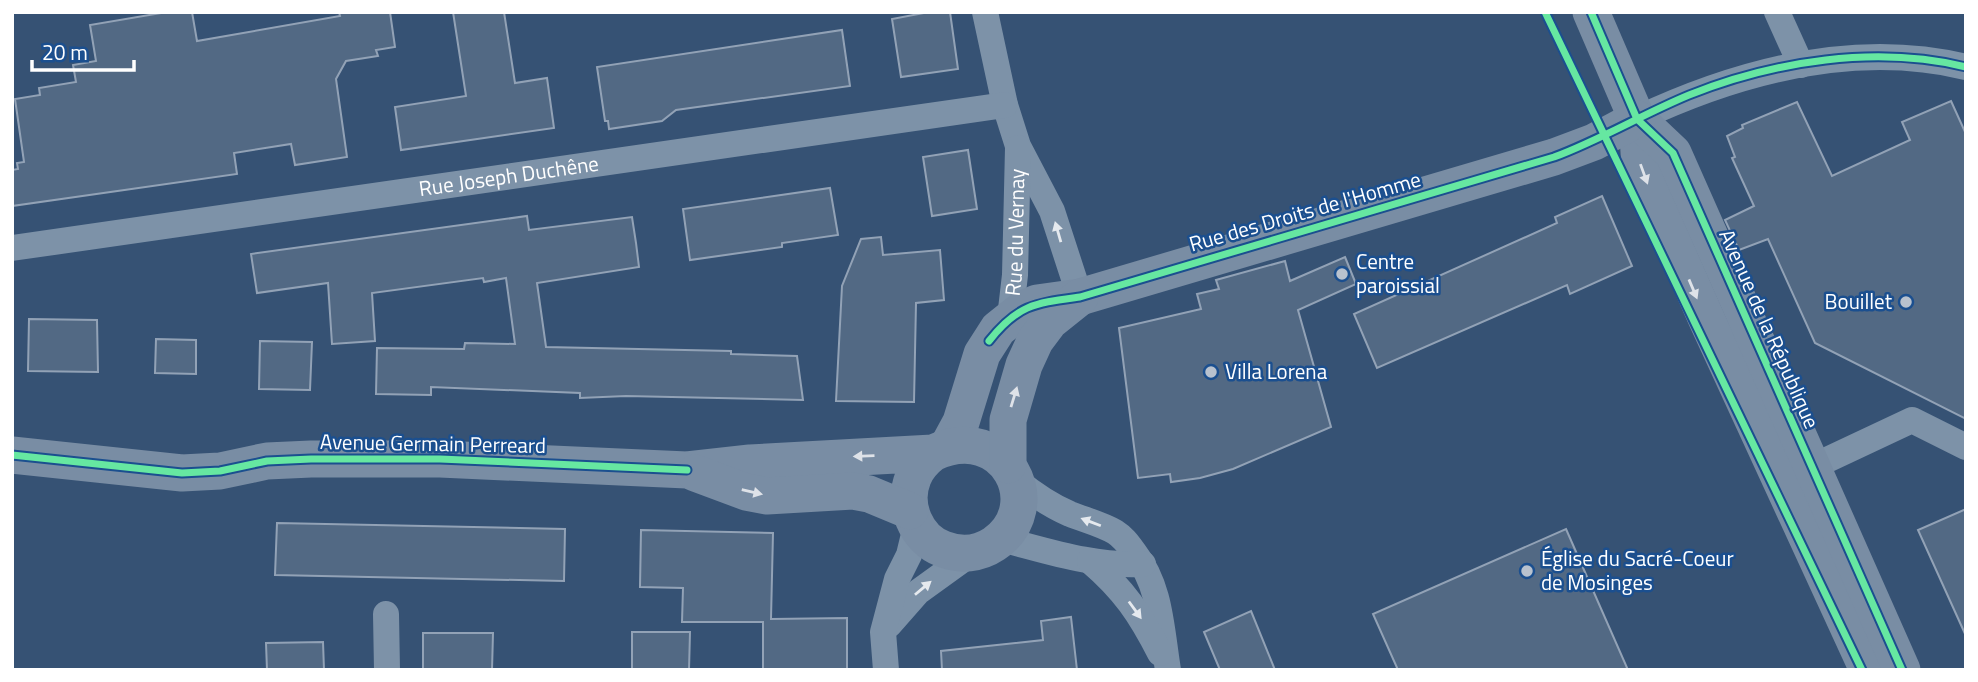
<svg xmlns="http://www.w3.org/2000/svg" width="1978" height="682" font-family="'Titillium Web',sans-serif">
<rect width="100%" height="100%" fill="#365274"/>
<g fill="#526984" stroke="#92a2b6" stroke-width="2">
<path d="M 167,12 L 192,12 L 197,41 L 340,16 L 339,12 L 390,12 L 395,47 L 376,50 L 378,56 L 346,61 L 336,79 L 347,157 L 295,165 L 291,144 L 234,153 L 237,174 L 12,206 L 12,170 L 18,169 L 17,163 L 24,162 L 15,99 L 40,95 L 39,88 L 76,82 L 73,65 L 96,61 L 90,25 Z"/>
<path d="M 453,12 L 504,12 L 515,83 L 547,78 L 554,128 L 401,150 L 395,107 L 466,96 Z"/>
<path d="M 929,12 L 950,12 L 958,69 L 901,77 L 892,19 Z"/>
<path d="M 842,30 L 850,86 L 676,110 L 662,121 L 609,129 L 608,121 L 605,121 L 597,67 Z"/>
<path d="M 1951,101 L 1966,134 L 1966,419 L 1815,343 L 1768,239 L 1739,250 L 1725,220 L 1754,206 L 1732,158 L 1735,157 L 1727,136 L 1743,128 L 1742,125 L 1797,102 L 1832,176 L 1910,140 L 1902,122 Z"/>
<path d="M 968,150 L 977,209 L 932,216 L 923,157 Z"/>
<path d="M 830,188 L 838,235 L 782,243 L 782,247 L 690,260 L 683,209 Z"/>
<path d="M 1602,196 L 1632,266 L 1570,294 L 1567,285 L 1377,368 L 1354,314 L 1557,223 L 1555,217 Z"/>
<path d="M 527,216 L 529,230 L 632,217 L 636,243 L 639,267 L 537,283 L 546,347 L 731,351 L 731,354 L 797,356 L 803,400 L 626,396 L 580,398 L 580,393 L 431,387 L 431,395 L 376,394 L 377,348 L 464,349 L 465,343 L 515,344 L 506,278 L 484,282 L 483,278 L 372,293 L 375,341 L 332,344 L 328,283 L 257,293 L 251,254 Z"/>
<path d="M 881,237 L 883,255 L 940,250 L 944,300 L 916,303 L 914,402 L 836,401 L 842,286 L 861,239 Z"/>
<path d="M 1345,257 L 1356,284 L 1298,310 L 1331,427 L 1233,469 L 1200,478 L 1171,482 L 1170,474 L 1138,478 L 1119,328 L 1201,309 L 1197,294 L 1219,289 L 1216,280 L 1285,261 L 1290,281 Z"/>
<path d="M 29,319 L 97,320 L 98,372 L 28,371 Z"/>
<path d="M 156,339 L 196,340 L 196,374 L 155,373 Z"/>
<path d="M 260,341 L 312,342 L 310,390 L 259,389 Z"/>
<path d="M 1966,509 L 1966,636 L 1918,530 Z"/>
<path d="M 277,523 L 565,529 L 564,581 L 275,575 Z"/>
<path d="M 1566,529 L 1628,670 L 1398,670 L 1373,614 Z"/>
<path d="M 641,530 L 773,533 L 771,619 L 847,618 L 847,670 L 763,670 L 763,622 L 682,622 L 683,588 L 640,587 Z"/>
<path d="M 1251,611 L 1275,670 L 1220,670 L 1204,632 Z"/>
<path d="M 1071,617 L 1077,670 L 942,670 L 941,651 L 1043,640 L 1041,621 Z"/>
<path d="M 632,632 L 690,632 L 689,670 L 632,670 Z"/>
<path d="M 423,633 L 493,633 L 492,670 L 423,670 Z"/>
<path d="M 323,642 L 324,670 L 267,670 L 266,643 Z"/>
</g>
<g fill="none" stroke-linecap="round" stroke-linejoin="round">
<g stroke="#7d92a8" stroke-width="26">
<path d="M 985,12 L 1005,105 L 1018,146 L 1052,211 L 1080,297"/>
<path d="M 1777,12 L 1801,65"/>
<path d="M 1637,119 C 1739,71 1853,40 1966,67"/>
<path id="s1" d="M 12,248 L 1005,105"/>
<path id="s2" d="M 1010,318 L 1015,275 L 1018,148"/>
<path d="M 1812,467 L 1912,420 L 1966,447"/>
<path d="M 1015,479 C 1032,493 1049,505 1070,514 C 1085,520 1101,524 1115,532 C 1123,537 1128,544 1134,552 C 1161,587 1161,627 1168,670"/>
<path d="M 1001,539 C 1048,551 1095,567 1143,564"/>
<path d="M 1090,561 C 1124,590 1140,614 1160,653"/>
<path d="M 386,614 L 387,670"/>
<path d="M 889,625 L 918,592 L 972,553"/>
<path d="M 886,670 L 883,632 L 897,579 L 909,555 L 916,526"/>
</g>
<g stroke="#798da4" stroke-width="37">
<path d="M 1591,12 L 1637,119 L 1640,168 L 1707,320 L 1868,670"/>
<path d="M 1637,119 L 1673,153 L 1902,670"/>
<path d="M 948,446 L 961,422 L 982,354 L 998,329 L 1023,309 L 1037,303 L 1080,297 L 1554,157 L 1594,142 L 1637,119"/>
<path d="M 12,455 L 182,473 L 220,471 L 267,461 L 311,459 L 440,459 L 687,470 L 750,463 L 933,453 C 1006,419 1049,507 994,544 C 979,554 961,556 943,549 C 916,539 902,505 913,478 C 917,467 924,460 933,453"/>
<path d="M 1008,465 L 1008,420 L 1024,365 L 1035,341 L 1050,321 L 1080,297"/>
<path d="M 695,473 L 746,492 L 767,496 L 853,491 L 869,494 L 910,511"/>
</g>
<g stroke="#1b4f8f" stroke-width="11">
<g id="cycleway">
<path d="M 1545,12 L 1862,670"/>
<path d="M 1591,12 L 1637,119 L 1673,153 L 1902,670"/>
<path d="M 989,341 C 1018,304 1036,303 1080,297 L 1554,157 C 1600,140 1643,114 1689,95 C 1774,61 1876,45 1966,67"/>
<path d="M 12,455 L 182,473 L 220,471 L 267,461 L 311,459 L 440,459 L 687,470"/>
</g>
</g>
<use href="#cycleway" stroke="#66e7a1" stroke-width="7"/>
</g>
<defs><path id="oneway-solid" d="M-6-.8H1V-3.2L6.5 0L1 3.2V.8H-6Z" transform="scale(1.75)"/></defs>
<g fill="#dee2e8">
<use href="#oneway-solid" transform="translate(1644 174) rotate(70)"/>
<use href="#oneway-solid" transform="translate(1693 289) rotate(67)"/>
<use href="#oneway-solid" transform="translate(1014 397) rotate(-73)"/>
<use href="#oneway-solid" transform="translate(864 456) rotate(178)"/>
<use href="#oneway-solid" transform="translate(752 492) rotate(13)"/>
</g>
<g fill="#e5e9ee">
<use href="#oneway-solid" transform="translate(1058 232) rotate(-106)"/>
<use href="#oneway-solid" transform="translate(1091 522) rotate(-159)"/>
<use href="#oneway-solid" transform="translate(923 588) rotate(-40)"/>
<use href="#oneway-solid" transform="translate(1135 610) rotate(54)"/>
</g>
<g fill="#b9c2ce" stroke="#1b4f8f" stroke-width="2.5">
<circle cx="1342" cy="274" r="7"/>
<circle cx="1906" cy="302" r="7"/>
<circle cx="1211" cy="372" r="7"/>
<circle cx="1527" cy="571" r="7"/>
</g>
<g text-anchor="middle" stroke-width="5" stroke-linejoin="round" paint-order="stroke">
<g font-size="21" fill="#fff" stroke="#1b4f8f">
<text dy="7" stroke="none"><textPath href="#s1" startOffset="502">Rue Joseph Duchêne</textPath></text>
<text transform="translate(1305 212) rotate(-16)" y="7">Rue des Droits de l'Homme</text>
<text dy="7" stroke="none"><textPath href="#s2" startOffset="86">Rue du Vernay</textPath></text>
<text transform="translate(1769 329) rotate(66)" y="7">Avenue de la République</text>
<text transform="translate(433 444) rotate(1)" y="7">Avenue Germain Perreard</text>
</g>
<g font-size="21" fill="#fff" stroke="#1b4f8f" text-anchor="start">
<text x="1356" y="269">Centre<tspan x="1356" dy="24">paroissial</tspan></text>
<text x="1892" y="309" text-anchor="end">Bouillet</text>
<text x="1225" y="379">Villa Lorena</text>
<text x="1541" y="566">Église du Sacré-Coeur<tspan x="1541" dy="24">de Mosinges</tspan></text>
</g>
</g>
<rect width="1978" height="682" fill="none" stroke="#ffffff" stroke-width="28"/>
<path d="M32 60v10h102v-10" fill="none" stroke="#ffffff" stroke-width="3.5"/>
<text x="42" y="60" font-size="21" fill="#ffffff" stroke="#1b4f8f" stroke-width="5" paint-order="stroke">20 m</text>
</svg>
